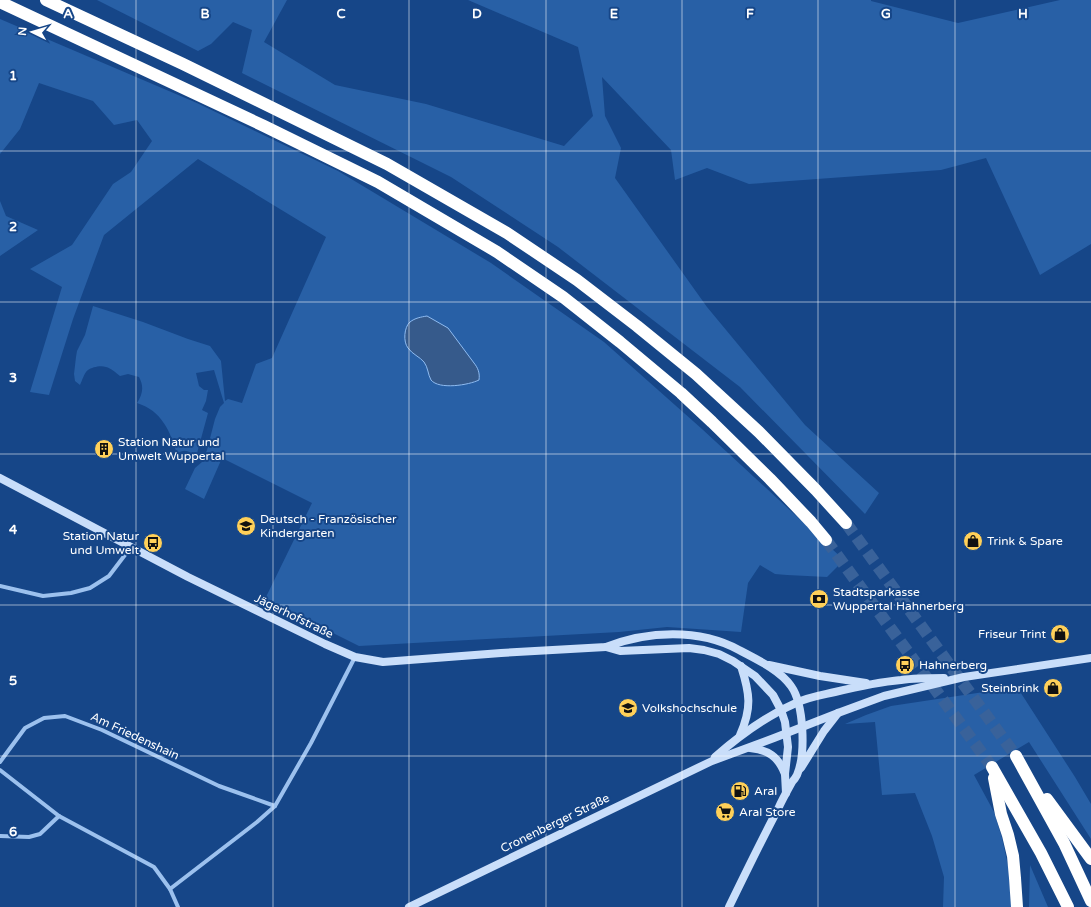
<svg xmlns="http://www.w3.org/2000/svg" width="1091" height="907" font-family="'Varela Round',sans-serif">
<rect width="100%" height="100%" fill="#164688"/>
<g fill="#2860a6">
<path d="M 97,0 L 287,0 L 264,42 L 335,85 L 426,104 L 564,146 L 593,116 L 578,47 L 468,0 L 871,0 L 871,1 L 958,23 L 1060,0 L 1091,0 L 1091,244 L 1040,275 L 986,158 L 941,170 L 749,184 L 707,168 L 675,180 L 671,150 L 602,77 L 605,116 L 621,148 L 615,178 L 707,307 L 805,425 L 879,493 L 865,514 L 740,387 L 558,247 L 451,177 L 242,73 L 252,30 L 233,22 L 211,44 L 198,51 Z"/>
<path d="M 0,19 L 197,103 L 338,171 L 491,263 L 604,342 L 702,429 L 844,560 L 827,577 L 787,575 L 775,574 L 760,565 L 748,583 L 741,632 L 667,627 L 619,632 L 359,646 L 265,599 L 312,503 L 222,458 L 204,499 L 185,489 L 195,468 L 202,462 L 207,450 L 215,419 L 220,407 L 224,403 L 214,370 L 196,373 L 199,386 L 204,390 L 208,390 L 206,401 L 202,410 L 208,413 L 196,457 C 190,451 184,448 177,454 C 170,431 162,411 137,403 C 143,394 144,386 139,377 L 128,374 L 120,376 C 116,373 111,368 106,367 C 101,365 92,367 88,370 C 84,373 82,381 80,385 L 75,381 L 74,374 L 76,357 L 77,351 L 85,335 L 93,306 L 143,322 L 188,339 L 210,346 L 221,361 L 225,401 L 228,399 L 242,403 L 256,364 L 272,358 L 326,237 L 198,159 L 104,235 L 73,319 L 49,395 L 30,392 L 62,287 L 30,269 L 72,245 L 113,184 L 131,172 L 152,141 L 137,120 L 114,125 L 93,101 L 39,83 L 20,129 L 0,154 Z"/>
<path d="M 0,201 L 6,216 L 38,230 L 0,256 Z"/>
<path d="M 1017,687 L 1075,777 L 1091,804 L 1091,839 L 1029,742 L 974,775 L 994,812 L 1002,838 L 1009,870 L 1011,907 L 943,907 L 944,877 L 932,836 L 915,793 L 882,795 L 875,722 L 845,724 L 866,715 L 891,706 Z"/>
<path d="M 1030,865 L 1048,907 L 1049,907 L 1029,907 Z"/>
</g>
<path fill="#365a8b" stroke="#8ebbf1" d="M 427,316 L 448,328 L 474,363 C 478,368 480,373 479,380 C 469,385 439,390 431,380 C 428,375 428,367 424,362 C 420,357 412,354 408,348 C 403,342 404,327 410,322 C 415,318 421,317 427,316 Z"/>
<g fill="none" stroke-linecap="round" stroke-linejoin="round">
<g stroke="#39629a" stroke-width="12" stroke-dasharray="12 6" stroke-linecap="butt">
<path d="M 846,523 L 1016,756"/>
<path d="M 826,540 L 992,767"/>
</g>
<g stroke="#9cc1ee" stroke-width="4">
<path d="M 0,586 L 43,596 L 71,593 L 90,588 L 109,576 L 131,547"/>
<path d="M 0,762 L 25,728 L 44,718 L 65,716 L 102,730 L 219,786 L 275,806"/>
<path d="M 0,770 L 59,816 L 154,867 L 170,889 L 178,907"/>
<path d="M 0,836 L 29,837 L 40,834 L 59,816"/>
<path d="M 170,889 L 257,822 L 275,806 L 311,743 L 355,657"/>
</g>
<g stroke="#c9defa" stroke-width="8">
<path d="M 0,478 L 188,577 L 325,644 L 355,657 L 383,662 L 501,653 L 606,647 C 647,631 699,628 739,650 C 756,659 780,670 791,686 C 804,704 806,754 797,775 C 796,777 794,780 792,782 C 787,791 782,800 778,809 C 761,841 745,874 729,907"/>
<path d="M 606,647 L 620,651 L 689,648 L 704,650 L 719,654 L 733,661 L 755,676 L 773,695 L 781,710 L 785,722 L 788,747 L 785,774 L 786,793"/>
<path d="M 769,665 L 820,676 L 866,683"/>
<path d="M 740,735 C 752,708 750,694 741,666"/>
<path d="M 750,748 C 768,750 778,756 785,774"/>
<path d="M 715,757 C 740,735 766,716 796,703 C 808,697 822,695 835,692 C 856,687 879,682 901,680 C 915,678 930,678 944,678"/>
<path d="M 801,768 L 824,731 L 838,713"/>
<path d="M 409,907 L 712,761 L 774,738 L 838,713 L 884,696 L 964,677 L 1091,658"/>
</g>
<g stroke="#fff" stroke-width="12">
<path d="M 46,0 L 183,64 L 387,164 L 507,233 L 577,280 L 637,326 L 696,374 L 759,432 L 816,490 L 846,523"/>
<path d="M 0,2 L 264,126 L 378,182 L 497,252 L 563,297 L 620,342 L 681,393 L 712,422 L 770,479 L 811,522 L 826,540"/>
<path d="M 1016,756 L 1064,843 L 1091,901"/>
<path d="M 992,767 L 1041,853 L 1068,907"/>
<path d="M 994,778 L 1001,814 L 1008,835 L 1013,856 L 1015,878 L 1017,907"/>
<path d="M 1047,799 L 1091,859"/>
</g>
</g>
<path fill="none" stroke="#fff" stroke-width="1" stroke-opacity="0.55" d="M 136,0 L 136,907M 273,0 L 273,907M 409,0 L 409,907M 546,0 L 546,907M 682,0 L 682,907M 818,0 L 818,907M 955,0 L 955,907M 0,151 L 1091,151M 0,302 L 1091,302M 0,454 L 1091,454M 0,605 L 1091,605M 0,756 L 1091,756"/>
<defs>
<g id="building-disc" transform="scale(1)"><circle r="9.5" fill="#ffd059" stroke="#164688"/><path d="M-4-6H4V6H1V3H-1V6H-4ZM-2.5-4.3h1.7v1.8h-1.7ZM.8-4.3h1.7v1.8H.8ZM-2.5-1h1.7V.8h-1.7ZM.8-1h1.7V.8H.8Z" fill="#111"/></g>
<g id="school-disc" transform="scale(1)"><circle r="9.5" fill="#ffd059" stroke="#164688"/><path d="M0-5L7-2L0 1L-7-2ZM-4 1L0 2.5L4 1V4Q0 6-4 4Z" fill="#111"/></g>
<g id="shop-disc" transform="scale(1)"><circle r="9.5" fill="#ffd059" stroke="#164688"/><path d="M-5-2.5h2.3a2.7 3.5 0 0 1 5.4 0H5L5.5 6h-11ZM-1.5-2.5h3a1.5 2.3 0 0 0-3 0Z" fill="#111"/></g>
<g id="bus-disc" transform="scale(1)"><circle r="9.5" fill="#ffd059" stroke="#164688"/><path d="M-5-6H5V4H4V6H2V4H-2V6H-4V4H-5ZM-3.5-4V0h7V-4ZM-3.5 1.2v1.5H-2V1.2ZM2 1.2v1.5H3.5V1.2Z" fill="#111"/></g>
<g id="bank-disc" transform="scale(1)"><circle r="9.5" fill="#ffd059" stroke="#164688"/><path d="M-6-4H6V4H-6ZM0-2.3a2.3 2.3 0 1 0 0 4.6a2.3 2.3 0 1 0 0-4.6Z" fill="#111"/></g>
<g id="university-disc" transform="scale(1)"><circle r="9.5" fill="#ffd059" stroke="#164688"/><path d="M0-5L7-2L0 1L-7-2ZM-4 1L0 2.5L4 1V4Q0 6-4 4Z" fill="#111"/></g>
<g id="fuel-disc" transform="scale(1)"><circle r="9.5" fill="#ffd059" stroke="#164688"/><path d="M-5.5-6h7V0h2V4h1.3V-2.5L3-4.5l.8-.8L6-3V5H2.5V1h-1V6h-7ZM-4.2-4.7v3.2H.2V-4.7Z" fill="#111"/></g>
<g id="supermarket-disc" transform="scale(1)"><circle r="9.5" fill="#ffd059" stroke="#164688"/><path d="M-6-5.5h2.5l.6 2H6L4.5 2H-2.5L-4.4-4H-6ZM-1.5 3.2a1.3 1.3 0 1 0 .1 0ZM3 3.2a1.3 1.3 0 1 0 .1 0Z" fill="#111"/></g>
</defs>
<g fill-rule="evenodd">
<use href="#building-disc" x="104" y="449"/>
<use href="#school-disc" x="246" y="526"/>
<use href="#shop-disc" x="973" y="541"/>
<use href="#bus-disc" x="153" y="543"/>
<use href="#bank-disc" x="819" y="599"/>
<use href="#shop-disc" x="1060" y="634"/>
<use href="#bus-disc" x="905" y="665"/>
<use href="#shop-disc" x="1053" y="688"/>
<use href="#university-disc" x="628" y="708"/>
<use href="#fuel-disc" x="740" y="791"/>
<use href="#supermarket-disc" x="725" y="812"/>
</g>
<g text-anchor="middle" stroke-width="4" stroke-linejoin="round" paint-order="stroke">
<g font-size="12" fill="#fff" stroke="#164688" text-anchor="start">
<text x="118" y="446">Station Natur und<tspan x="118" dy="14">Umwelt Wuppertal</tspan></text>
<text x="260" y="523">Deutsch - Französischer<tspan x="260" dy="14">Kindergarten</tspan></text>
<text x="139" y="540" text-anchor="end">Station Natur<tspan x="139" dy="14">und Umwelt</tspan></text>
<text x="987" y="545">Trink &amp; Spare</text>
<text x="833" y="596">Stadtsparkasse<tspan x="833" dy="14">Wuppertal Hahnerberg</tspan></text>
<text x="1046" y="638" text-anchor="end">Friseur Trint</text>
<text x="919" y="669">Hahnerberg</text>
<text x="1039" y="692" text-anchor="end">Steinbrink</text>
<text x="642" y="712">Volkshochschule</text>
<text x="754" y="795">Aral</text>
<text x="739" y="816">Aral Store</text>
</g>
<g font-size="12" fill="#fff" stroke="#164688">
<text transform="translate(294 616) rotate(26)" y="4">Jägerhofstraße</text>
<text transform="translate(135 736) rotate(25)" y="4">Am Friedenshain</text>
<text transform="translate(555 823) rotate(-26)" y="4">Cronenberger Straße</text>
</g>
</g>
<g font-size="13" text-anchor="middle" font-weight="bold" fill="#fff" stroke="#164688" stroke-width="4" stroke-linejoin="round" paint-order="stroke">
<text x="68" y="18">A</text>
<text x="205" y="18">B</text>
<text x="341" y="18">C</text>
<text x="477" y="18">D</text>
<text x="614" y="18">E</text>
<text x="750" y="18">F</text>
<text x="886" y="18">G</text>
<text x="1023" y="18">H</text>
<text x="13" y="80">1</text>
<text x="13" y="231">2</text>
<text x="13" y="382">3</text>
<text x="13" y="534">4</text>
<text x="13" y="685">5</text>
<text x="13" y="836">6</text>
</g>
<g transform="translate(32 32) rotate(275)" stroke="#164688" stroke-width="3" paint-order="stroke">
<path d="M0-3L7 15L0 10L-7 15Z" fill="#ffffff"/>
<text y="-6" font-size="11" font-weight="bold" text-anchor="middle" fill="#ffffff">N</text>
</g>
</svg>
